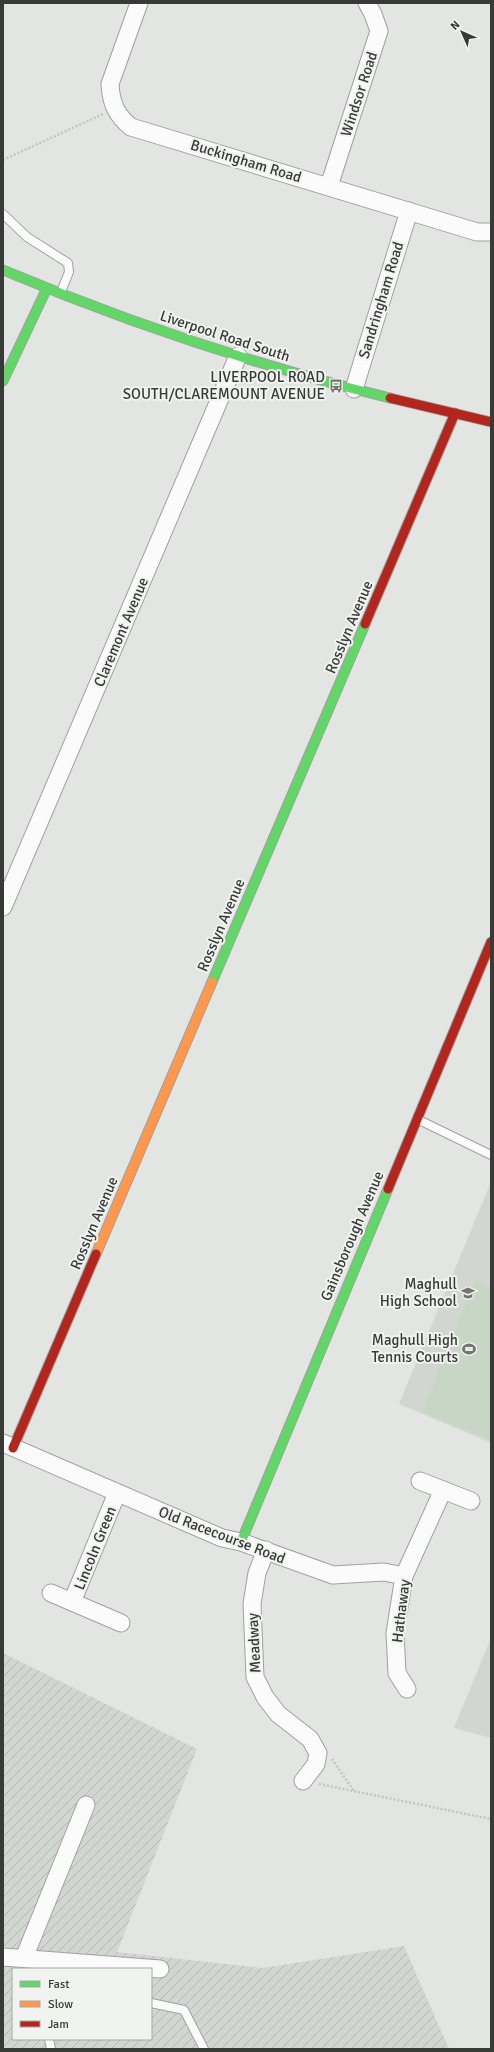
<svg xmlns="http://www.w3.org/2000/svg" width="494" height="2052" font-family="Signika,sans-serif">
<defs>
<pattern id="industrial-furrows" width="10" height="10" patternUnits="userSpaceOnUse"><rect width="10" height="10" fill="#d1d6d0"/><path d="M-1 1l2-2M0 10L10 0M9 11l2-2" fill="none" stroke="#b4b8b3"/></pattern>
</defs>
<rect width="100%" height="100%" fill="#e3e5e3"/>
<g fill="#d1d6d0">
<path d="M 491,1182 L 491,1443 L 399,1404 Z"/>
<path d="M 491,1638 L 491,1738 L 454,1728 Z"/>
</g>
<path fill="url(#industrial-furrows)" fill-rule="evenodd" d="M 3,1653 L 197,1749 L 117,1952 L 263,1968 L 404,1946 L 449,2049 L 3,2049 ZM 13,1969 L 151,1969 L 151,2039 L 13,2039 Z"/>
<path fill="#c8d6c5" d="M 475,1280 L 491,1286 L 491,1440 L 422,1412 Z"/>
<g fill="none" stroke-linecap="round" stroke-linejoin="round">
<g stroke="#9fa19f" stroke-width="10">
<g id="lane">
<path d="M 3,214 L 27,237 L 68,263 L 69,272 L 61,292"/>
<path d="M 417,1119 L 491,1155"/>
<path d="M 151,2003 L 184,2010 L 204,2049"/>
<path d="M 49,2039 L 51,2049"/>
</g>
</g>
<g stroke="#9fa19f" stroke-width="19">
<g id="street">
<path d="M 139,3 L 110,84 C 111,103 116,115 131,127 L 477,232 L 491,232"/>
<path d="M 329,186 L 379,31 L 373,14 L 367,3"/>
<path d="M 354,389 L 409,211"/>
<path d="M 3,907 L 238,356"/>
<path d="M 3,1443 L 222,1538 L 241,1542 L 333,1575 L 384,1572 L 404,1576"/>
<path d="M 420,1481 L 471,1501"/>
<path d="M 266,1550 L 257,1573 L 252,1604 L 255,1677 L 265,1697 L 278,1714 L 310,1739 L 318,1753 L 316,1764 L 303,1781"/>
<path d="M 51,1593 L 121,1623"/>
<path d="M 72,1602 L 117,1493"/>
<path d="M 407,1689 L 397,1673 L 395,1633 L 404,1576 L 443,1490"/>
<path d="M 3,1957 L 160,1969"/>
<path d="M 24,1958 L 86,1805"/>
</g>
</g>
<g stroke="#9fa19f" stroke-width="11">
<g id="fast">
<path d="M 3,270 C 129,323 258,366 390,398"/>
<path d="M 3,381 L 47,288"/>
<path d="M 212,982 L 365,624"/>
<path d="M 241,1542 L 388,1189"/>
</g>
</g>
<g stroke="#9fa19f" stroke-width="11">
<path id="slow" d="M 96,1254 L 212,982"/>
</g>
<g stroke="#9fa19f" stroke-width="11">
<g id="jam">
<path d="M 390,398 L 491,422"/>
<path d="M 365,624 L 455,413"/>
<path d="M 388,1189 L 491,942"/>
<path d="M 13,1448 L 96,1254"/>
</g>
</g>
<g stroke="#c3c4c3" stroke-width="2.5" stroke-dasharray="2 2" stroke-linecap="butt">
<path d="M 3,160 L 103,114"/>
<path d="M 332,1759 L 354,1791"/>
<path d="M 319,1784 L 491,1819"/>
</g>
<use href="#lane" stroke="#fbfbfb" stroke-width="8"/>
<use href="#street" stroke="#fbfbfb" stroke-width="17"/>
<use href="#fast" stroke="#63d668" stroke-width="9"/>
<use href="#slow" stroke="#ff974d" stroke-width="9"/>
<use href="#jam" stroke="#b3261e" stroke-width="9"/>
</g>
<defs>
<g id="bus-bare" transform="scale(1.08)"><path d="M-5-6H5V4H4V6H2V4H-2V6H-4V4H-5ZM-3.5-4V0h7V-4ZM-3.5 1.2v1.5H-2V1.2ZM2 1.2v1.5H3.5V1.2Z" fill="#747674" stroke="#f0f3ef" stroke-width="2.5" paint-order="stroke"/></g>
<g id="school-bare" transform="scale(1.08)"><path d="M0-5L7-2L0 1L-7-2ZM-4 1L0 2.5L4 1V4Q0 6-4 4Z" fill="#747674" stroke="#f0f3ef" stroke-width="2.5" paint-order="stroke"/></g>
<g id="stadium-bare" transform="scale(1.08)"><path d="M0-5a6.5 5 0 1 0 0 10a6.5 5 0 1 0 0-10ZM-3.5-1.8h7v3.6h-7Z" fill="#747674" stroke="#f0f3ef" stroke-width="2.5" paint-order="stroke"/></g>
</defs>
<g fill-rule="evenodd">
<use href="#bus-bare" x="336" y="386"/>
<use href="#school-bare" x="468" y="1293"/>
<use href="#stadium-bare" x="469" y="1349"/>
</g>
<g text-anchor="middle" stroke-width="4" stroke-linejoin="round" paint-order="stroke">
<g font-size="15" fill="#383a38" stroke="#f0f3ef">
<text transform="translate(359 94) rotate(-72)" y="5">Windsor Road</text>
<text transform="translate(246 161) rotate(17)" y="5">Buckingham Road</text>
<text transform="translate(381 300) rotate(-73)" y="5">Sandringham Road</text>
<text transform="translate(225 336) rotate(18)" y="5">Liverpool Road South</text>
<text transform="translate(349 627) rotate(-67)" y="5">Rosslyn Avenue</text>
<text transform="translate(121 632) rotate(-67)" y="5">Claremont Avenue</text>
<text transform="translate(221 925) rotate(-67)" y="5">Rosslyn Avenue</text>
<text transform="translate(94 1223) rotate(-67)" y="5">Rosslyn Avenue</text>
<text transform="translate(352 1236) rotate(-67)" y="5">Gainsborough Avenue</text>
<text transform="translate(222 1535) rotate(21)" y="5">Old Racecourse Road</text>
<text transform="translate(95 1548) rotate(-68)" y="5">Lincoln Green</text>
<text transform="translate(401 1611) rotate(-83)" y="5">Hathaway</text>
<text transform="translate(254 1643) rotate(-93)" y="5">Meadway</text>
</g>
<g font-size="15" fill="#383a38" stroke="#f0f3ef" text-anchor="end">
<text x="325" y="382">LIVERPOOL ROAD<tspan x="325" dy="17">SOUTH/CLAREMOUNT AVENUE</tspan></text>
<text x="457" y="1289">Maghull<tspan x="457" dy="17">High School</tspan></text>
<text x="458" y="1345">Maghull High<tspan x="458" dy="17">Tennis Courts</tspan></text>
</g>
</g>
<rect width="494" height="2052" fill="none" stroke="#383a38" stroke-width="8"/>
<rect x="12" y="1968" width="140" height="72" fill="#f0f3ef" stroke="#a6a9a6"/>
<rect x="20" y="1981" width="20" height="6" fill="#63d668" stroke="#a6a9a6"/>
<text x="48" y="1988" font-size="12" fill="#383a38">Fast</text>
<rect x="20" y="2001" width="20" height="6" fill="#ff974d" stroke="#a6a9a6"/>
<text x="48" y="2008" font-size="12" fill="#383a38">Slow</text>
<rect x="20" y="2021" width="20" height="6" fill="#b3261e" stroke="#a6a9a6"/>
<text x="48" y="2028" font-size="12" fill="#383a38">Jam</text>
<g transform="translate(462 32) rotate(315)" stroke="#f0f3ef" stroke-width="3" paint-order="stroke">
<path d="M0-3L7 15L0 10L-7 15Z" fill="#383a38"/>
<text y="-6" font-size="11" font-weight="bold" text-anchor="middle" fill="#383a38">N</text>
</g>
</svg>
